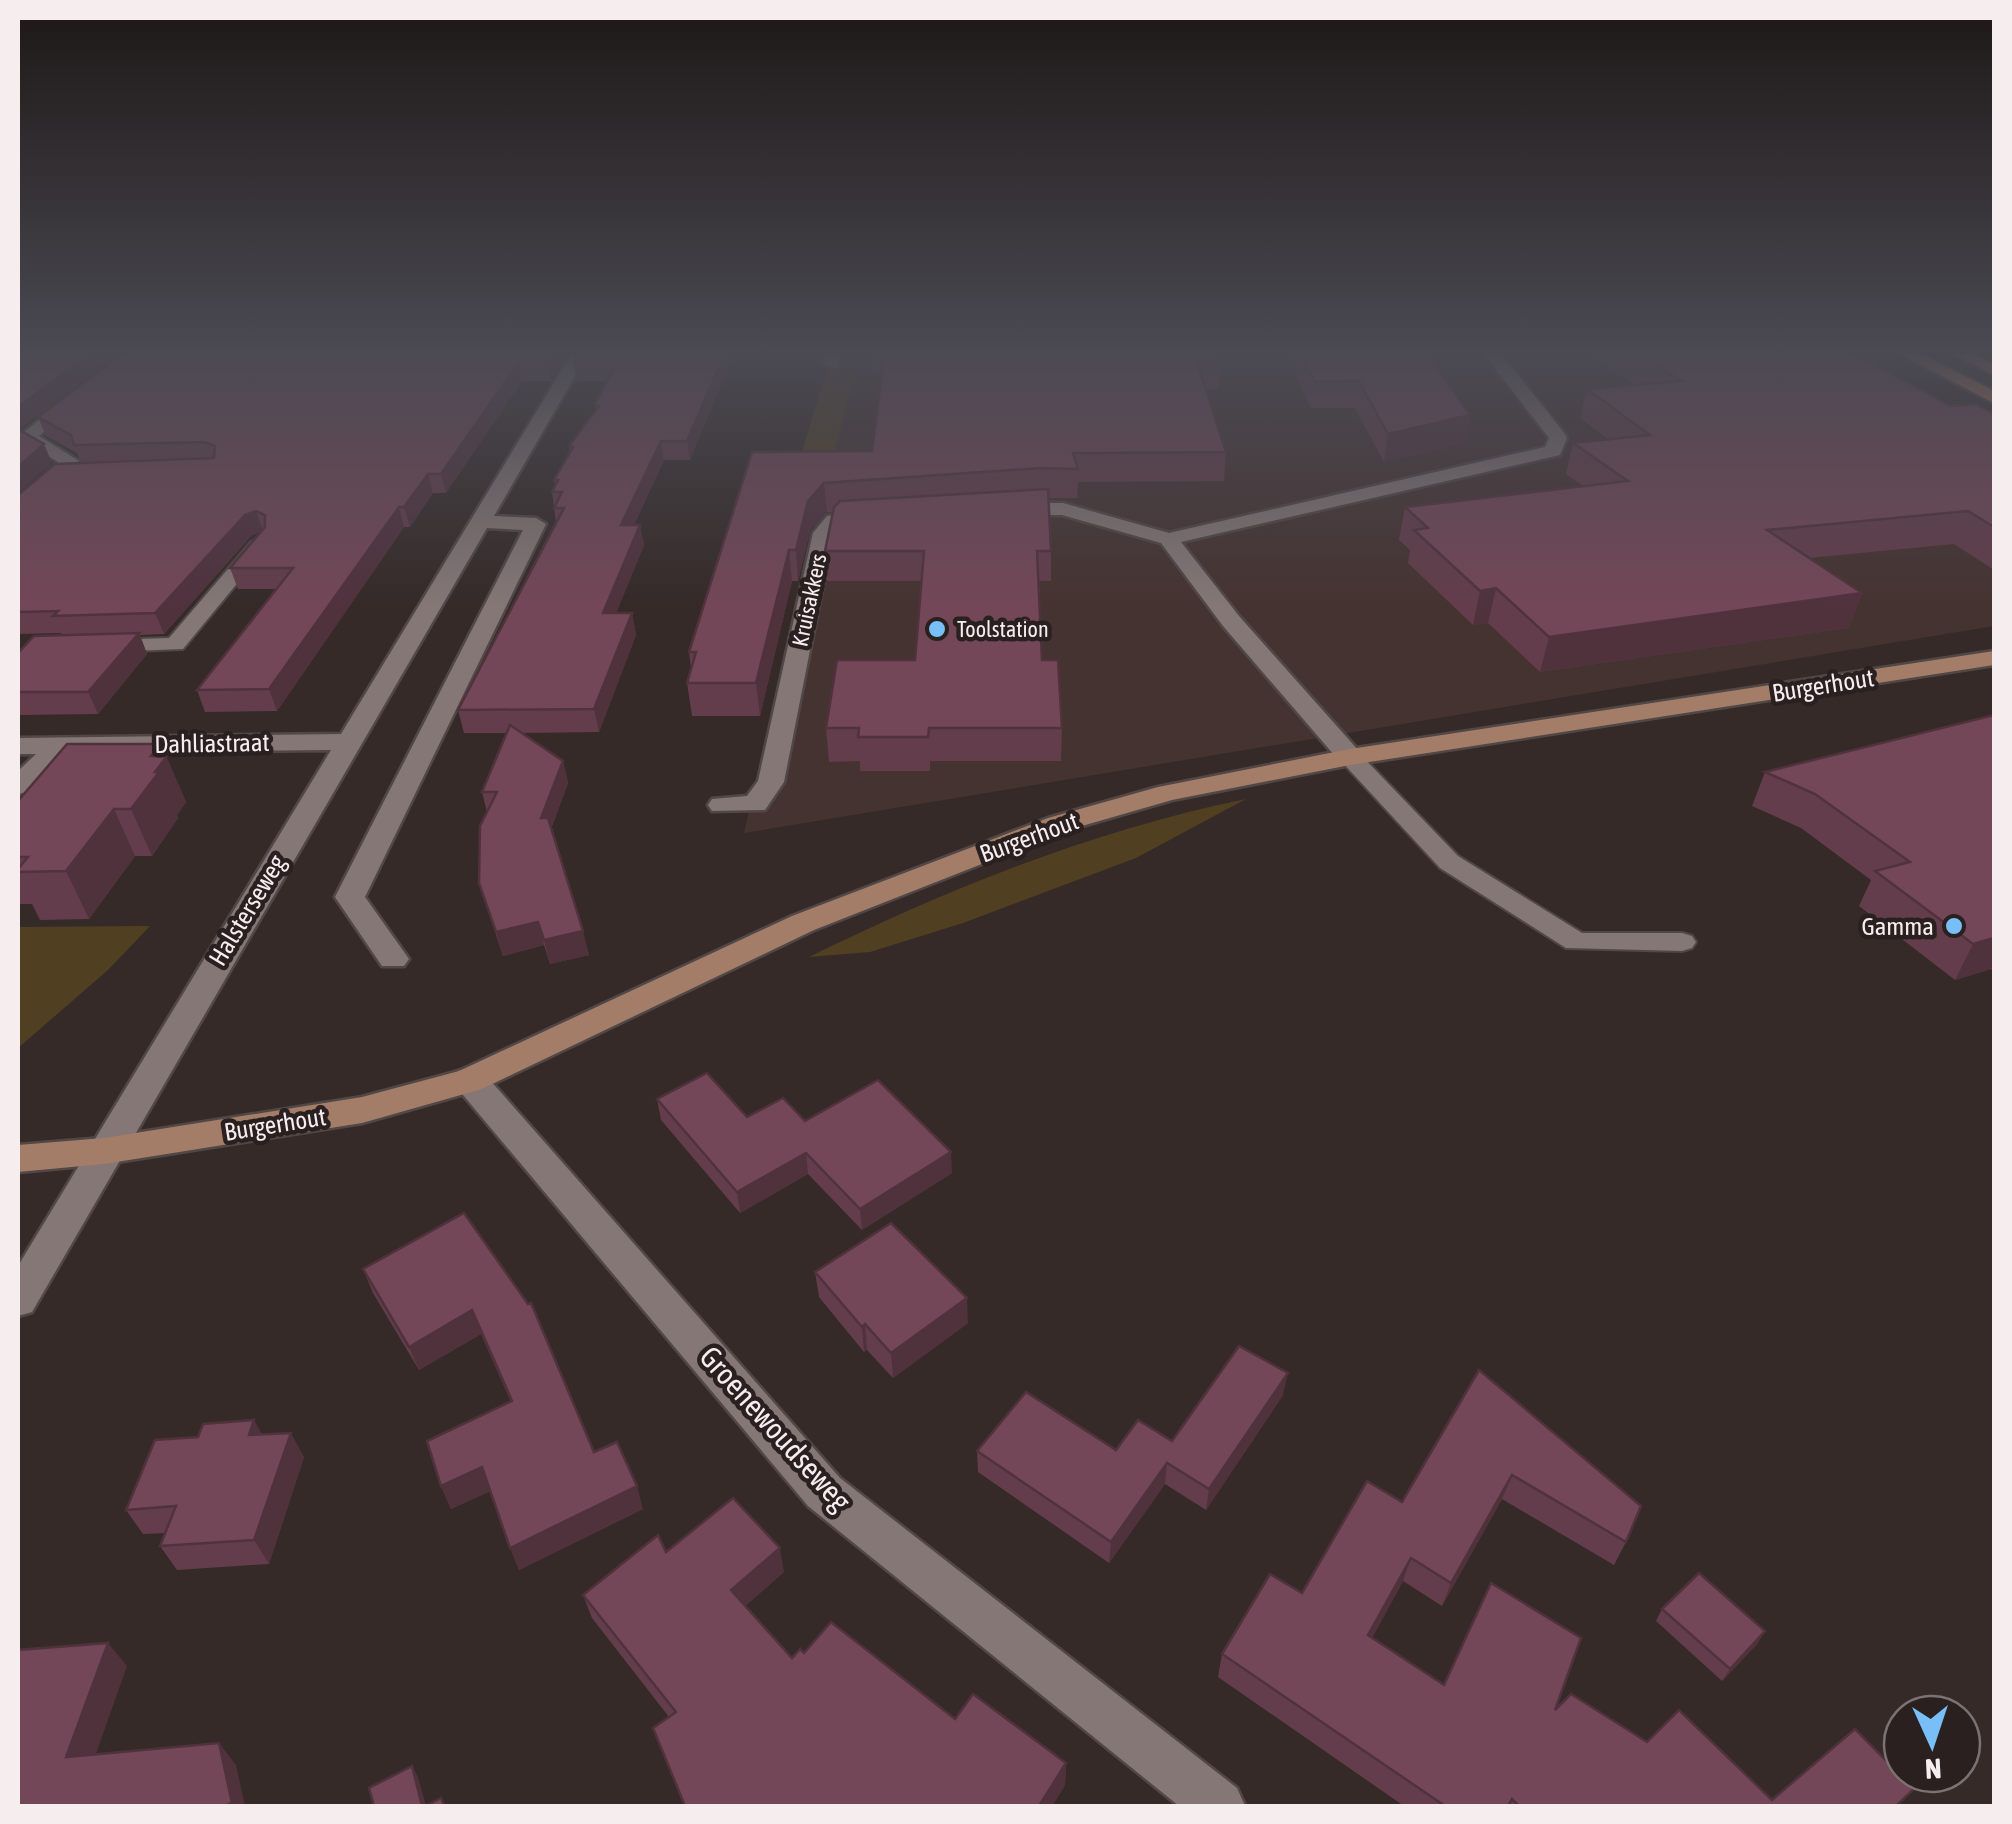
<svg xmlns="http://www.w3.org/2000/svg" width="2012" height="1824" font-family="'Asap Condensed',sans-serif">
<rect width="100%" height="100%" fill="#352a28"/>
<path fill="#453331" d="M 856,350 L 1825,350 L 1994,442 L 1994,626 L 744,833 Z"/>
<g fill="#504021">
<path d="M 833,350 L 861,350 L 820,506 L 796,471 Z"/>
<path d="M 1246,799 L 1136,858 L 963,923 L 870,952 L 809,957 C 948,889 1094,830 1246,799 Z"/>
<path d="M 150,926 L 108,970 L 18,1048 L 18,927 Z"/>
</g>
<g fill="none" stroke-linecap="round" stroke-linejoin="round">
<g stroke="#504746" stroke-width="4">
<g id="lane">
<path d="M 258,540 L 268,546 L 183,649 L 106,652 L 95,646 L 106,640 L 169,638 L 251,542 Z"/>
<path d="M 1350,750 L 1358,752 L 1458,856 L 1582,933 L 1682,933 L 1692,936 L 1696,942 L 1692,948 L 1682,951 L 1566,948 L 1440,868 L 1342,762 L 1338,757 L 1342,752 Z"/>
</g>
</g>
<g stroke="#504746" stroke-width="5">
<g id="street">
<path d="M 574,350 L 590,350 L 494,516 L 536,518 L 546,524 L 365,897 L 409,959 L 404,966 L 382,966 L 335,897 L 523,530 L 487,528 L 32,1312 L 18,1316 L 18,1266 L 331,750 L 65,753 L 28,792 L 18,794 L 18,771 L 36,754 L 18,754 L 18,738 L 341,734 Z"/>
<path d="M 826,350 L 842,350 L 837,368 L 823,364 Z"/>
<path d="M 1481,350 L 1498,350 L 1565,434 L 1567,438 L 1560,455 L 1181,542 L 1239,616 L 1359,751 L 1363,757 L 1359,763 L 1341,763 L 1223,626 L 1161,543 L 1062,515 L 1011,515 L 1001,509 L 1011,503 L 1063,503 L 1169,533 L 1545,447 L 1549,438 Z"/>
<path d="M 70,395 L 76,396 L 76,404 L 39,436 L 79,461 L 25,512 L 18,514 L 18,498 L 58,462 L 18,437 Z"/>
<path d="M 870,510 L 880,516 L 877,520 L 840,525 L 833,534 L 784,782 L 765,810 L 712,811 L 708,805 L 712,799 L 747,796 L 758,781 L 813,533 L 827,516 Z"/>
<path d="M 470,1068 L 482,1071 L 840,1478 L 1237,1788 L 1245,1806 L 1179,1806 L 808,1506 L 458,1089 L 453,1080 L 458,1071 Z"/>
</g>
</g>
<g stroke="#504746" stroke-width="5">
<path id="secondary" d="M 1994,651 L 1994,665 L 1350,765 L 1172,800 L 1068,830 L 814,930 L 482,1089 L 362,1123 L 104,1164 L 18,1172 L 18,1145 L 104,1138 L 362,1097 L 459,1071 L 792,916 L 1048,818 L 1158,787 L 1350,749 Z"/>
</g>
<g stroke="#504746" stroke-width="5">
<g id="primary">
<path d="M 1892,350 L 1913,350 L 1994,391 L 1994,403 Z"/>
<path d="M 1945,350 L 1966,350 L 1994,364 L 1994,375 Z"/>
</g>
</g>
<use href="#lane" fill="#847776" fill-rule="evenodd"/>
<use href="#street" fill="#847776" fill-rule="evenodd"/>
<use href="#secondary" fill="#a37d67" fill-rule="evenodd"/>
<use href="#primary" fill="#c28359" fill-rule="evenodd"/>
</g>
<g fill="#633d4b">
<path d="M 571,350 L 551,381 L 522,381 L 446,493 L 433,493 L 410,527 L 404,527 L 277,711 L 205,712 L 197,690 L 277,589 L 238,589 L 230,568 L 261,532 L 252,535 L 164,634 L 140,635 L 147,654 L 98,714 L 18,715 L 18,653 L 62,635 L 61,633 L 18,634 L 18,495 L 81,463 L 77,453 L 46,436 L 38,417 Z"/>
<path d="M 581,350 L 735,350 L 690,460 L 664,460 L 634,525 L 640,525 L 644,545 L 616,613 L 632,613 L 636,635 L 599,732 L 522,733 L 563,761 L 568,783 L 551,829 L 589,955 L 550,964 L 544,945 L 503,956 L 479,883 L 487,812 L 482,792 L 507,733 L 464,733 L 458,710 L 556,522 L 552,492 L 555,486 L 554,480 L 570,451 L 569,446 L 596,410 L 595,404 L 608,381 L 577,381 L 573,363 Z"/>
<path d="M 873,350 L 1216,350 L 1220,362 L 1218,389 L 1205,389 L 1226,452 L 1224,481 L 1078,482 L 1077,498 L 1048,498 L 1051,551 L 1051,581 L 1039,581 L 1042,660 L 1062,728 L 1061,761 L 930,761 L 930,771 L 860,771 L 860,761 L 829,762 L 826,728 L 915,660 L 922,581 L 827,581 L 825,551 L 833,512 L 827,512 L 810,531 L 798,581 L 792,581 L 760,716 L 692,716 L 687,683 L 691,668 L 689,652 L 752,452 L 872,451 L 882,374 L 874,374 Z"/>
<path d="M 1284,350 L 1426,350 L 1470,415 L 1465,443 L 1384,462 L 1355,408 L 1311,408 Z"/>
<path d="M 1584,350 L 1846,350 L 1951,406 L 1994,414 L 1994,570 L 1954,544 L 1809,558 L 1862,593 L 1849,628 L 1540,672 L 1488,623 L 1473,625 L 1408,563 L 1410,550 L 1399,540 L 1405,507 L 1583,486 L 1566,474 L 1573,443 L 1608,439 L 1580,418 L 1587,389 L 1635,385 Z"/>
<path d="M 1994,715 L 1994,972 L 1991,969 L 1955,980 L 1859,906 L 1871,880 L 1801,828 L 1752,806 L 1765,772 Z"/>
<path d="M 166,756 L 186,802 L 177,815 L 178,818 L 152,856 L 135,856 L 89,919 L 40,920 L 32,904 L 18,904 L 18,801 Z"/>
<path d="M 657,1099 L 747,1117 L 805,1121 L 952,1173 L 862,1230 L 808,1174 L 740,1213 L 661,1120 Z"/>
<path d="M 464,1213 L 594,1452 L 643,1509 L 519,1570 L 490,1491 L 451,1509 L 441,1486 L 511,1402 L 481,1334 L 419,1370 L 373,1293 L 363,1269 Z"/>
<path d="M 815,1272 L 968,1323 L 893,1378 L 867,1350 L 864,1352 L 819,1297 Z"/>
<path d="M 1479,1370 L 1626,1542 L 1614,1565 L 1502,1499 L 1442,1606 L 1403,1581 L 1372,1638 L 1444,1685 L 1555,1710 L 1647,1742 L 1772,1800 L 1898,1806 L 1404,1806 L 1218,1677 L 1222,1654 L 1302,1593 L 1402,1502 Z"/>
<path d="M 1283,1395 L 1206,1510 L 1165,1484 L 1109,1563 L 978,1472 L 977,1451 L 1116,1450 L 1172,1441 Z"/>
<path d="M 261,1434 L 304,1457 L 269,1564 L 177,1570 L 160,1546 L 166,1533 L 143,1534 L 126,1510 Z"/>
<path d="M 666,1552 L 784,1572 L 745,1606 L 792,1658 L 804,1653 L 955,1719 L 1066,1763 L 1065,1785 L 1052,1806 L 684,1806 L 653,1728 L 669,1717 L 592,1618 L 583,1595 Z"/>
<path d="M 1662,1609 L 1758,1643 L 1722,1681 L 1656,1621 Z"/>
</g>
<g fill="#50323d">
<path d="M 95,350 L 124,350 L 19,430 L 18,440 L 18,407 Z"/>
<path d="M 557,350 L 571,350 L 551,381 L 548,363 Z"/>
<path d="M 726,350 L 735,350 L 690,460 L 687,441 Z"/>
<path d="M 518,363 L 522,381 L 446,493 L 441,474 Z"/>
<path d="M 1470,415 L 1465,443 L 1384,462 L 1388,434 Z"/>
<path d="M 661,441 L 664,460 L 625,545 L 621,525 Z"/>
<path d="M 44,444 L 52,463 L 18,493 L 18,467 Z"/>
<path d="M 428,474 L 433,493 L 410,527 L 404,507 Z"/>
<path d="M 824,483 L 827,512 L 810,531 L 798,581 L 796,550 L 808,501 Z"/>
<path d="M 399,507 L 404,527 L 277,711 L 269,689 Z"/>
<path d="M 256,511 L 263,531 L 252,535 L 164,634 L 155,613 L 245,515 Z"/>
<path d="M 640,525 L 644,545 L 607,635 L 603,613 Z"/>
<path d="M 789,550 L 792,581 L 760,716 L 756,683 Z"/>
<path d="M 1496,588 L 1488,623 L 1473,625 L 1480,591 Z"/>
<path d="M 1862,593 L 1849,628 L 1540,672 L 1549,637 Z"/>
<path d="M 632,613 L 636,635 L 599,732 L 594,709 Z"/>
<path d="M 139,633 L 147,654 L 98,714 L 88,692 Z"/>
<path d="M 161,744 L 186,802 L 177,815 L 178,818 L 152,856 L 131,809 L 151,756 Z"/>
<path d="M 563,761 L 568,783 L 546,841 L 541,818 Z"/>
<path d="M 114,809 L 135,856 L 89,919 L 66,871 Z"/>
<path d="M 538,922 L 544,945 L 503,956 L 496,932 Z"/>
<path d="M 583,931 L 589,955 L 550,964 L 544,940 Z"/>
<path d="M 1994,938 L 1994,962 L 1991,969 L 1955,980 L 1973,944 Z"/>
<path d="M 951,1152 L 952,1173 L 862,1230 L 860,1209 Z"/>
<path d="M 806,1153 L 808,1174 L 740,1213 L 737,1192 Z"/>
<path d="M 967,1298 L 968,1323 L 893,1378 L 891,1353 Z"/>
<path d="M 472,1310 L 481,1334 L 419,1370 L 409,1347 Z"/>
<path d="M 865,1324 L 867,1350 L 864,1352 L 862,1327 Z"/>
<path d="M 1288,1373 L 1283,1395 L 1206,1510 L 1209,1489 Z"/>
<path d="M 254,1420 L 268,1445 L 249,1435 Z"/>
<path d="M 291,1433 L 304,1457 L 269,1564 L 254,1540 Z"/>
<path d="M 1167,1463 L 1165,1484 L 1109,1563 L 1111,1542 Z"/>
<path d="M 482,1467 L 491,1491 L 451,1509 L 441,1486 Z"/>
<path d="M 1512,1475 L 1502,1499 L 1442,1606 L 1451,1583 Z"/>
<path d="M 637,1486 L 643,1509 L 519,1570 L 510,1548 Z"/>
<path d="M 780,1548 L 784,1572 L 737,1613 L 731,1590 Z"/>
<path d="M 1411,1558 L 1403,1581 L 1361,1658 L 1368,1635 Z"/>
<path d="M 1765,1631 L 1758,1643 L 1722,1681 L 1730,1669 Z"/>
<path d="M 108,1643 L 127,1666 L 87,1779 L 66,1757 Z"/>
<path d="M 219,1743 L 236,1765 L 245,1806 L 225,1806 Z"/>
<path d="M 1066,1763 L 1065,1785 L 1052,1806 L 1039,1806 Z"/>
<path d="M 412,1766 L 418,1777 L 426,1806 L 422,1806 Z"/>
</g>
<g fill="#734757" stroke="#50323d" stroke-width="2.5">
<path d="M 18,350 L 95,350 L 18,407 Z"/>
<path d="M 129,350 L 557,350 L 548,363 L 518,363 L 441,474 L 428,474 L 404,507 L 399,507 L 269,689 L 197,690 L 293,568 L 230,568 L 265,527 L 265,515 L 256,511 L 245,515 L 155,613 L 53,616 L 58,611 L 18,612 L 18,495 L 55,464 L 214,458 L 215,446 L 204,442 L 74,445 L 71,435 L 38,417 Z"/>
<path d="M 581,350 L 726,350 L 687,441 L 661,441 L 621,525 L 640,525 L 603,613 L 632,613 L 594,709 L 458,710 L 564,508 L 554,508 L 562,492 L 552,492 L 558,480 L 554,480 L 573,447 L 569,446 L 599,406 L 595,404 L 617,363 L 573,363 Z"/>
<path d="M 885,350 L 1216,350 L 1220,362 L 1197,362 L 1226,452 L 1073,453 L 1078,469 L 1041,468 L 824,483 L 808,501 L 796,550 L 789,550 L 756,683 L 687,683 L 696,652 L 689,652 L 752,452 L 872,451 Z"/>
<path d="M 1299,350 L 1426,350 L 1470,415 L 1388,434 L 1359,381 L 1314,382 Z"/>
<path d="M 1633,350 L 1846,350 L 1951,406 L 1976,404 L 1994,414 L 1994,527 L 1968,511 L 1767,530 L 1862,593 L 1549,637 L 1496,588 L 1480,591 L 1414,530 L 1428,528 L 1405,507 L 1628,481 L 1573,443 L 1650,435 L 1587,389 L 1681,381 Z"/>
<path d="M 18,429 L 44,444 L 18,467 Z"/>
<path d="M 1048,489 L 1051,551 L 1037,551 L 1042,660 L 1058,660 L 1062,728 L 929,728 L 928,737 L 858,737 L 859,728 L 826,728 L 837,660 L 915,660 L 924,551 L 825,551 L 834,507 L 840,501 Z"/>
<path d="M 139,633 L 88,692 L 18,692 L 18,653 L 34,636 Z"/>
<path d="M 1994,715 L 1994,938 L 1973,944 L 1875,871 L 1910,862 L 1815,794 L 1765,772 Z"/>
<path d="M 510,725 L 563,761 L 541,818 L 548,818 L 583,931 L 544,940 L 538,922 L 496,932 L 479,883 L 480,826 L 497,792 L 482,792 Z"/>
<path d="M 67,744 L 161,744 L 151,756 L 167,756 L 155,772 L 159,772 L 131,809 L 114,809 L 66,871 L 18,872 L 18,869 L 28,857 L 18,857 L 18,801 Z"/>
<path d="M 707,1073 L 747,1117 L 783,1098 L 805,1121 L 878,1080 L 951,1152 L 860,1209 L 806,1153 L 737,1192 L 657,1099 Z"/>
<path d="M 464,1213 L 528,1304 L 531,1303 L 594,1452 L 617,1442 L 637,1486 L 510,1548 L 482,1467 L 441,1486 L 427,1441 L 512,1401 L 472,1310 L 409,1347 L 363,1269 Z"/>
<path d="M 891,1223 L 967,1298 L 891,1353 L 865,1324 L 862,1327 L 815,1272 Z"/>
<path d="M 1239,1346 L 1288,1373 L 1209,1489 L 1167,1463 L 1111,1542 L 977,1451 L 1026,1392 L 1116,1450 L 1138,1420 L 1172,1441 Z"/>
<path d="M 1479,1370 L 1641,1506 L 1626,1542 L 1512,1475 L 1451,1583 L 1411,1558 L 1368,1635 L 1444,1685 L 1491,1583 L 1581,1638 L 1555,1710 L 1571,1694 L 1647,1742 L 1679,1710 L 1772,1800 L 1855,1729 L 1914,1789 L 1896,1806 L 1519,1806 L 1512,1799 L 1508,1806 L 1445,1806 L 1222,1654 L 1270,1574 L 1302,1593 L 1367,1481 L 1402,1502 Z"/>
<path d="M 254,1420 L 249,1435 L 291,1433 L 254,1540 L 160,1546 L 176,1506 L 126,1510 L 155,1440 L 198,1437 L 203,1424 Z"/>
<path d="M 733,1498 L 780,1548 L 731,1590 L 792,1658 L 800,1649 L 804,1653 L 831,1622 L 955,1719 L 973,1694 L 1066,1763 L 1039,1806 L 685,1806 L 653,1728 L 676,1712 L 583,1595 L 658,1535 L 666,1552 Z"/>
<path d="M 1699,1573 L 1765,1631 L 1730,1669 L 1662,1609 Z"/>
<path d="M 108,1643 L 66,1757 L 219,1743 L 232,1803 L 225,1806 L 18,1806 L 18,1650 Z"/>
<path d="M 412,1766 L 422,1806 L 374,1806 L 369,1788 Z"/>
<path d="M 441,1798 L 444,1806 L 426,1806 Z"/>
</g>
<linearGradient id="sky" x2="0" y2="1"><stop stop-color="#1d1716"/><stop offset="0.58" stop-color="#4b4a53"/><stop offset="1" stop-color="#4b4a53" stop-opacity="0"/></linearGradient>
<rect width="2012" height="606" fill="url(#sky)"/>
<g fill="#78bff7" stroke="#2a201f" stroke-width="4">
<circle cx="937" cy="629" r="10"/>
<circle cx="1954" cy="926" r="10"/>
</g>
<g text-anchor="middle" stroke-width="9" stroke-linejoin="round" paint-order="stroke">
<g font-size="22" fill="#f6eeee" stroke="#2a201f">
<text transform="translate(809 600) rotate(-78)" y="8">Kruisakkers</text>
</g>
<g font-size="22" fill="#f6eeee" stroke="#2a201f" text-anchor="start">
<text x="957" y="637">Toolstation</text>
</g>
<g font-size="25" fill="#f6eeee" stroke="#2a201f">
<text transform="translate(1823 685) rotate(-9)" y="9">Burgerhout</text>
<text transform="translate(212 743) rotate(-1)" y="9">Dahliastraat</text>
<text transform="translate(1029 837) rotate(-20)" y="9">Burgerhout</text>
<text transform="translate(247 910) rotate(-59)" y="9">Halsterseweg</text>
<text transform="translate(275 1124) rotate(-9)" y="9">Burgerhout</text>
</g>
<g font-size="25" fill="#f6eeee" stroke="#2a201f" text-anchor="end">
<text x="1934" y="935">Gamma</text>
</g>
<g font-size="30" fill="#f6eeee" stroke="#2a201f">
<text transform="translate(775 1429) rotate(48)" y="10">Groenewoudseweg</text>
</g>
</g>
<rect width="2012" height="1824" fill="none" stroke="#f6eeee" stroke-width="40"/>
<g transform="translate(1932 1744) rotate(177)"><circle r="48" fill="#2a201f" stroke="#7c7272" stroke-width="2.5"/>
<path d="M0-8L18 38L0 25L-18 38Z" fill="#78bff7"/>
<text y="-15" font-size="28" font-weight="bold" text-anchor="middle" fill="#f6eeee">N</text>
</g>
</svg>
